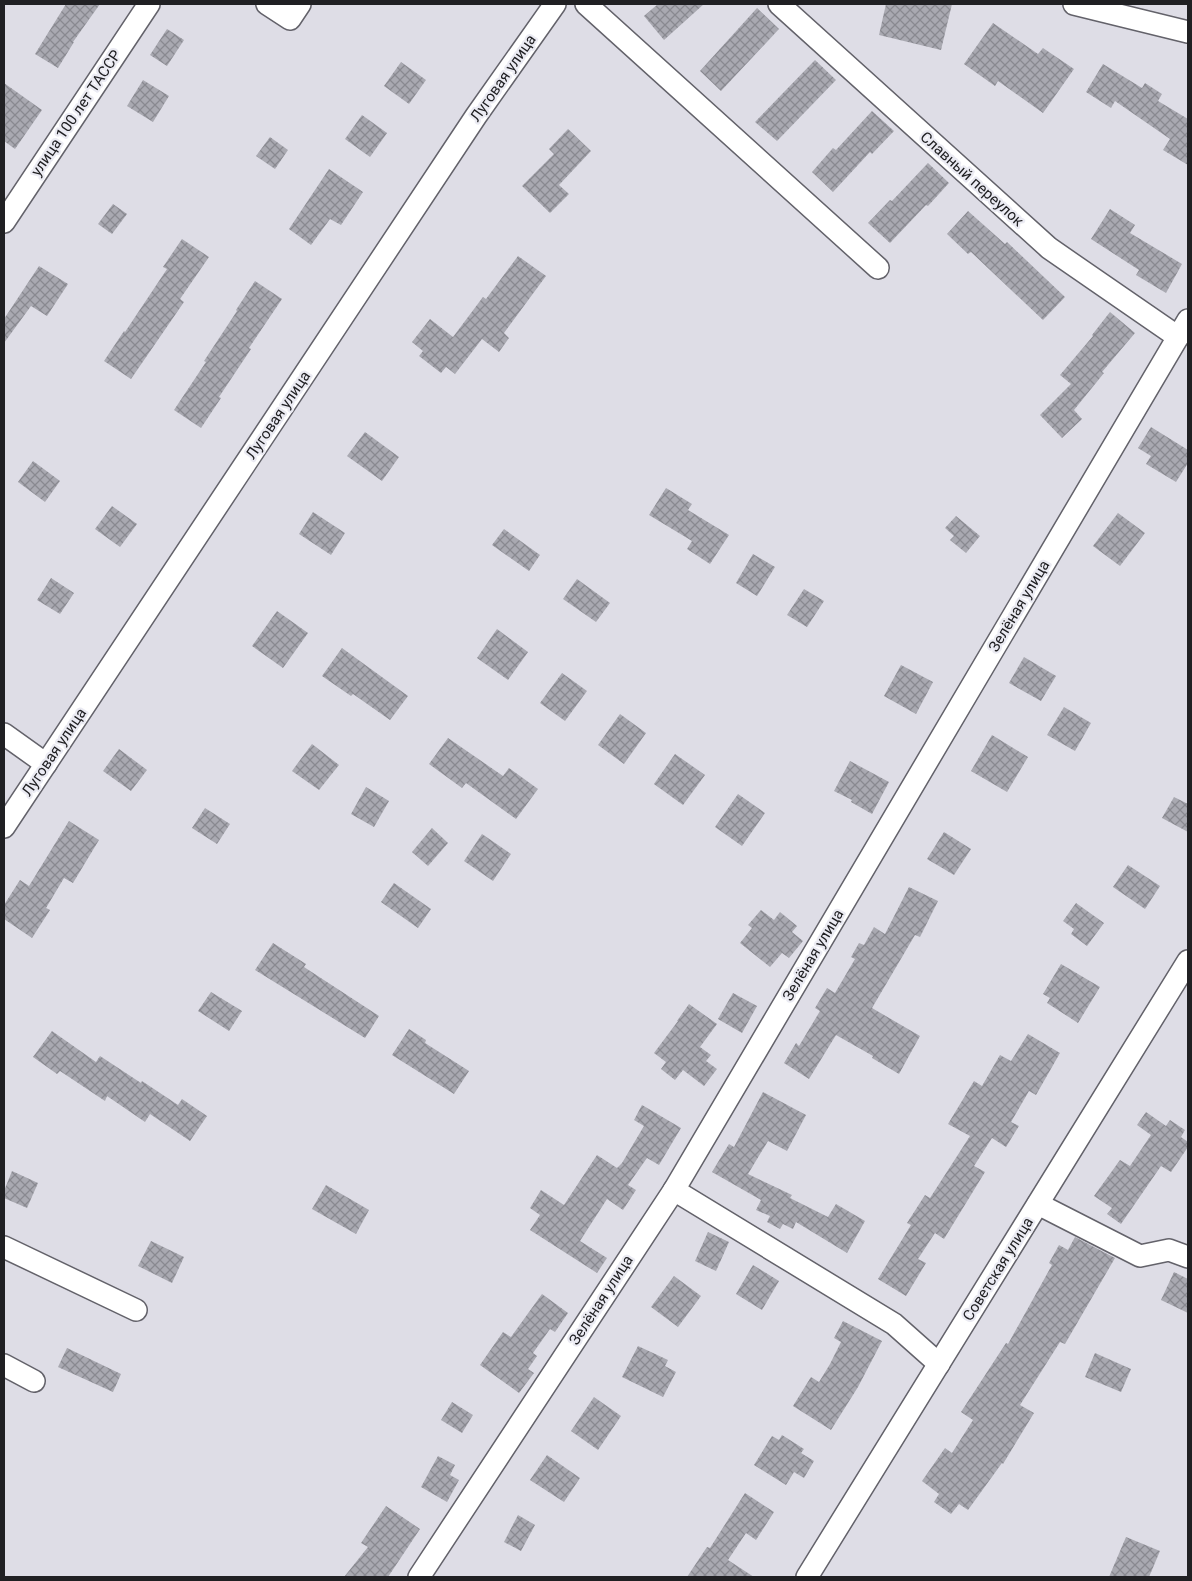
<svg xmlns="http://www.w3.org/2000/svg" width="1192" height="1581" font-family="Roboto,sans-serif">
<defs>
<pattern id="building-cross-hatch" width="8" height="8" patternUnits="userSpaceOnUse" patternTransform="scale(1.25)"><rect width="8" height="8" fill="#a9a9b1"/><path d="M0 0l8 8M0 8l8-8" fill="none" stroke="#898990"/></pattern>
</defs>
<rect width="100%" height="100%" fill="#dedde6"/>
<g fill="url(#building-cross-hatch)">
<path d="M 66,4 L 100,4 L 73,42 L 74,42 L 58,68 L 35,54 Z"/>
<path d="M 658,4 L 704,4 L 664,40 L 644,16 Z"/>
<path d="M 886,4 L 952,4 L 941,50 L 879,35 Z"/>
<path d="M 757,8 L 779,29 L 721,91 L 700,71 Z"/>
<path d="M 993,23 L 1038,54 L 1043,48 L 1074,69 L 1043,113 L 998,81 L 995,86 L 964,64 Z"/>
<path d="M 167,29 L 184,40 L 167,66 L 150,55 Z"/>
<path d="M 815,60 L 836,80 L 777,141 L 755,122 Z"/>
<path d="M 401,62 L 426,80 L 409,104 L 384,86 Z"/>
<path d="M 1103,64 L 1142,88 L 1145,83 L 1162,94 L 1158,101 L 1188,119 L 1188,165 L 1163,150 L 1170,139 L 1115,101 L 1111,108 L 1086,92 Z"/>
<path d="M 143,80 L 169,96 L 153,122 L 127,106 Z"/>
<path d="M 4,83 L 42,110 L 15,149 L 4,141 Z"/>
<path d="M 872,111 L 894,131 L 872,154 L 870,152 L 833,192 L 812,172 L 833,148 L 836,150 Z"/>
<path d="M 362,115 L 387,133 L 370,157 L 345,139 Z"/>
<path d="M 568,129 L 591,151 L 559,185 L 569,194 L 550,213 L 522,186 L 554,154 L 549,149 Z"/>
<path d="M 270,137 L 288,150 L 275,169 L 256,156 Z"/>
<path d="M 928,163 L 949,183 L 928,206 L 926,205 L 890,243 L 868,223 L 890,200 L 892,201 Z"/>
<path d="M 329,169 L 363,192 L 341,225 L 330,219 L 311,245 L 289,229 Z"/>
<path d="M 113,204 L 127,214 L 112,234 L 98,224 Z"/>
<path d="M 1110,209 L 1135,225 L 1130,233 L 1182,264 L 1166,293 L 1136,275 L 1139,270 L 1091,239 Z"/>
<path d="M 968,211 L 1005,244 L 1007,242 L 1065,297 L 1043,320 L 971,252 L 968,254 L 947,234 Z"/>
<path d="M 182,239 L 209,257 L 180,299 L 184,302 L 131,379 L 104,361 L 124,331 L 125,332 L 167,269 L 163,267 Z"/>
<path d="M 518,256 L 546,276 L 504,333 L 509,338 L 499,352 L 482,339 L 455,374 L 446,367 L 441,373 L 419,356 L 423,351 L 412,342 L 430,319 L 453,337 L 483,297 L 486,299 Z"/>
<path d="M 39,266 L 68,284 L 47,316 L 31,306 L 4,343 L 4,319 Z"/>
<path d="M 255,281 L 282,299 L 249,348 L 251,349 L 219,397 L 221,398 L 201,428 L 174,410 L 206,362 L 204,361 L 237,311 L 236,310 Z"/>
<path d="M 1110,312 L 1135,333 L 1102,372 L 1104,373 L 1074,410 L 1082,419 L 1062,438 L 1040,415 L 1071,384 L 1060,375 L 1093,336 L 1092,335 Z"/>
<path d="M 1151,427 L 1188,450 L 1188,463 L 1176,482 L 1146,464 L 1151,456 L 1138,448 Z"/>
<path d="M 365,432 L 399,457 L 382,481 L 347,456 Z"/>
<path d="M 33,461 L 60,481 L 45,502 L 18,482 Z"/>
<path d="M 666,488 L 692,504 L 688,510 L 729,535 L 710,564 L 687,549 L 692,541 L 649,515 Z"/>
<path d="M 112,506 L 137,524 L 120,547 L 95,529 Z"/>
<path d="M 313,512 L 345,533 L 331,555 L 299,534 Z"/>
<path d="M 1118,513 L 1145,533 L 1120,566 L 1093,546 Z"/>
<path d="M 956,516 L 980,536 L 966,553 L 950,540 L 954,536 L 945,528 Z"/>
<path d="M 504,529 L 540,555 L 529,571 L 492,545 Z"/>
<path d="M 753,554 L 775,567 L 757,596 L 736,583 Z"/>
<path d="M 51,578 L 74,593 L 60,614 L 37,600 Z"/>
<path d="M 577,579 L 610,603 L 596,622 L 563,599 Z"/>
<path d="M 804,589 L 824,601 L 807,627 L 787,615 Z"/>
<path d="M 277,611 L 308,633 L 283,668 L 252,646 Z"/>
<path d="M 497,629 L 528,652 L 508,680 L 477,658 Z"/>
<path d="M 342,648 L 408,696 L 390,720 L 353,694 L 351,696 L 322,676 Z"/>
<path d="M 1024,657 L 1056,676 L 1041,701 L 1009,683 Z"/>
<path d="M 901,665 L 933,682 L 916,714 L 884,696 Z"/>
<path d="M 562,673 L 587,691 L 565,721 L 540,703 Z"/>
<path d="M 1064,707 L 1091,723 L 1075,751 L 1047,735 Z"/>
<path d="M 620,714 L 646,733 L 624,764 L 598,745 Z"/>
<path d="M 992,735 L 1028,757 L 1007,792 L 971,771 Z"/>
<path d="M 448,738 L 503,776 L 509,768 L 538,789 L 516,819 L 466,783 L 462,788 L 429,764 Z"/>
<path d="M 312,744 L 339,765 L 319,790 L 292,771 Z"/>
<path d="M 119,749 L 147,770 L 131,791 L 103,771 Z"/>
<path d="M 675,754 L 705,775 L 683,805 L 654,784 Z"/>
<path d="M 850,761 L 889,782 L 872,814 L 851,802 L 852,800 L 834,791 Z"/>
<path d="M 366,787 L 389,801 L 374,827 L 351,814 Z"/>
<path d="M 738,794 L 765,813 L 742,846 L 715,827 Z"/>
<path d="M 1174,797 L 1188,804 L 1188,832 L 1162,818 Z"/>
<path d="M 205,808 L 230,824 L 217,844 L 192,828 Z"/>
<path d="M 69,821 L 99,840 L 73,883 L 64,878 L 46,908 L 50,910 L 32,938 L 4,919 L 4,905 L 20,880 L 29,886 Z"/>
<path d="M 432,828 L 448,843 L 428,866 L 412,852 Z"/>
<path d="M 944,832 L 971,849 L 954,875 L 927,859 Z"/>
<path d="M 482,834 L 511,854 L 493,881 L 464,861 Z"/>
<path d="M 1128,865 L 1160,886 L 1145,909 L 1113,887 Z"/>
<path d="M 394,883 L 431,909 L 418,928 L 381,902 Z"/>
<path d="M 909,887 L 938,901 L 920,937 L 915,935 L 872,1008 L 920,1036 L 899,1074 L 872,1058 L 873,1056 L 836,1035 L 809,1079 L 784,1063 L 796,1043 L 799,1046 L 820,1011 L 815,1008 L 827,988 L 835,993 L 855,959 L 851,957 L 859,943 L 864,945 L 874,927 L 885,934 Z"/>
<path d="M 1076,903 L 1104,923 L 1087,946 L 1071,934 L 1074,929 L 1063,921 Z"/>
<path d="M 761,910 L 774,920 L 780,912 L 797,926 L 792,932 L 803,941 L 789,958 L 782,953 L 770,967 L 740,943 L 752,928 L 748,925 Z"/>
<path d="M 273,943 L 306,964 L 304,967 L 379,1016 L 365,1038 L 255,970 Z"/>
<path d="M 1061,964 L 1100,987 L 1078,1023 L 1047,1003 L 1050,998 L 1043,994 Z"/>
<path d="M 211,992 L 242,1011 L 229,1031 L 198,1011 Z"/>
<path d="M 733,993 L 757,1006 L 742,1033 L 718,1019 Z"/>
<path d="M 689,1004 L 717,1024 L 700,1047 L 711,1055 L 706,1061 L 717,1069 L 704,1086 L 683,1070 L 675,1080 L 661,1069 L 666,1062 L 654,1053 L 678,1021 L 677,1021 Z"/>
<path d="M 409,1029 L 426,1040 L 425,1043 L 469,1071 L 454,1094 L 392,1055 Z"/>
<path d="M 52,1031 L 96,1062 L 100,1056 L 141,1083 L 142,1081 L 178,1105 L 182,1099 L 207,1116 L 190,1141 L 150,1114 L 145,1122 L 107,1096 L 105,1101 L 60,1071 L 57,1074 L 33,1057 Z"/>
<path d="M 1028,1034 L 1060,1053 L 1036,1095 L 1029,1091 L 1011,1122 L 1019,1126 L 1006,1147 L 992,1138 L 974,1166 L 985,1172 L 944,1239 L 935,1233 L 918,1259 L 926,1263 L 906,1296 L 878,1279 L 911,1225 L 907,1223 L 925,1195 L 930,1198 L 970,1136 L 948,1124 L 974,1081 L 982,1086 L 1000,1055 L 1011,1061 Z"/>
<path d="M 763,1092 L 806,1115 L 787,1151 L 768,1141 L 748,1174 L 792,1195 L 790,1198 L 828,1217 L 836,1204 L 865,1221 L 847,1253 L 796,1222 L 793,1229 L 783,1224 L 780,1229 L 767,1222 L 770,1216 L 756,1210 L 761,1200 L 712,1172 L 729,1144 L 734,1147 Z"/>
<path d="M 642,1105 L 681,1128 L 659,1165 L 647,1158 L 628,1185 L 636,1190 L 623,1210 L 607,1199 L 580,1241 L 607,1258 L 597,1273 L 530,1230 L 540,1215 L 530,1208 L 541,1190 L 564,1205 L 597,1155 L 617,1168 L 622,1163 L 644,1126 L 634,1120 Z"/>
<path d="M 1146,1112 L 1166,1126 L 1170,1120 L 1185,1130 L 1181,1137 L 1188,1142 L 1188,1147 L 1171,1172 L 1161,1166 L 1121,1224 L 1107,1214 L 1112,1208 L 1094,1196 L 1120,1160 L 1130,1166 L 1151,1135 L 1137,1125 Z"/>
<path d="M 12,1171 L 38,1183 L 27,1208 L 4,1198 L 4,1191 Z"/>
<path d="M 326,1185 L 369,1210 L 356,1234 L 312,1209 Z"/>
<path d="M 708,1232 L 729,1242 L 716,1271 L 695,1261 Z"/>
<path d="M 1075,1237 L 1115,1258 L 1065,1344 L 1060,1342 L 1020,1405 L 1034,1413 L 1003,1464 L 1002,1463 L 968,1510 L 959,1504 L 951,1514 L 934,1502 L 939,1494 L 922,1481 L 945,1448 L 952,1453 L 973,1420 L 961,1412 L 1006,1343 L 1008,1344 L 1052,1265 L 1049,1263 L 1059,1245 L 1068,1250 Z"/>
<path d="M 151,1241 L 184,1257 L 172,1283 L 138,1266 Z"/>
<path d="M 753,1265 L 779,1281 L 762,1310 L 736,1294 Z"/>
<path d="M 1174,1272 L 1188,1279 L 1188,1313 L 1161,1300 Z"/>
<path d="M 674,1276 L 701,1296 L 678,1327 L 651,1307 Z"/>
<path d="M 542,1294 L 568,1313 L 555,1332 L 550,1329 L 533,1353 L 537,1356 L 528,1369 L 534,1373 L 519,1393 L 480,1365 L 503,1332 L 511,1337 Z"/>
<path d="M 843,1321 L 882,1341 L 858,1387 L 831,1430 L 793,1406 L 811,1377 L 819,1382 L 830,1364 L 841,1342 L 834,1338 Z"/>
<path d="M 638,1346 L 668,1360 L 665,1366 L 676,1372 L 663,1397 L 622,1377 Z"/>
<path d="M 67,1348 L 121,1374 L 113,1392 L 58,1367 Z"/>
<path d="M 1095,1353 L 1131,1369 L 1121,1392 L 1085,1377 Z"/>
<path d="M 594,1397 L 621,1416 L 598,1450 L 571,1431 Z"/>
<path d="M 452,1402 L 473,1415 L 462,1433 L 441,1420 Z"/>
<path d="M 782,1435 L 804,1449 L 801,1453 L 814,1461 L 804,1478 L 794,1472 L 786,1485 L 754,1465 L 772,1436 L 779,1440 Z"/>
<path d="M 547,1455 L 580,1478 L 564,1502 L 530,1480 Z"/>
<path d="M 438,1456 L 455,1465 L 450,1475 L 459,1480 L 447,1502 L 421,1487 Z"/>
<path d="M 745,1493 L 774,1512 L 756,1540 L 746,1533 L 728,1560 L 754,1577 L 687,1577 L 707,1547 L 710,1548 Z"/>
<path d="M 386,1506 L 420,1529 L 388,1577 L 344,1577 L 368,1547 L 361,1543 Z"/>
<path d="M 518,1515 L 535,1525 L 521,1551 L 504,1542 Z"/>
<path d="M 1126,1537 L 1160,1551 L 1149,1577 L 1109,1577 Z"/>
</g>
<g fill="none" stroke-linecap="round" stroke-linejoin="round">
<g stroke="#63626a" stroke-width="24">
<g id="minor">
<path d="M 267,4 L 290,19 L 300,4"/>
<path d="M 586,4 L 878,268"/>
<path d="M 779,4 L 1049,248 L 1178,337"/>
<path d="M 1074,4 L 1188,32"/>
<path d="M 4,222 L 149,4"/>
<path d="M 4,734 L 46,764"/>
<path d="M 4,827 L 476,116 L 555,4"/>
<path d="M 674,1190 L 894,1324 L 939,1364"/>
<path d="M 1038,1204 L 1140,1256 L 1169,1250 L 1188,1257"/>
<path d="M 4,1247 L 136,1310"/>
<path d="M 4,1365 L 34,1381"/>
<path d="M 419,1577 L 674,1190 L 1188,320"/>
<path d="M 807,1577 L 1188,961"/>
</g>
</g>
<use href="#minor" stroke="#fff" stroke-width="21"/>
</g>
<g text-anchor="middle" stroke-width="4.5" stroke-linejoin="round" paint-order="stroke">
<g font-size="15" fill="#202023" stroke="#ebebf3">
<text transform="translate(503 78) rotate(-55)" y="5">Луговая улица</text>
<text transform="translate(76 113) rotate(-56)" y="5">улица 100 лет ТАССР</text>
<text transform="translate(972 179) rotate(42)" y="5">Славный переулок</text>
<text transform="translate(278 415) rotate(-56)" y="5">Луговая улица</text>
<text transform="translate(1019 606) rotate(-59)" y="5">Зелёная улица</text>
<text transform="translate(54 752) rotate(-56)" y="5">Луговая улица</text>
<text transform="translate(813 955) rotate(-59)" y="5">Зелёная улица</text>
<text transform="translate(998 1269) rotate(-58)" y="5">Советская улица</text>
<text transform="translate(601 1300) rotate(-57)" y="5">Зелёная улица</text>
</g>
</g>
<rect width="1192" height="1581" fill="none" stroke="#202023" stroke-width="10"/>
</svg>
